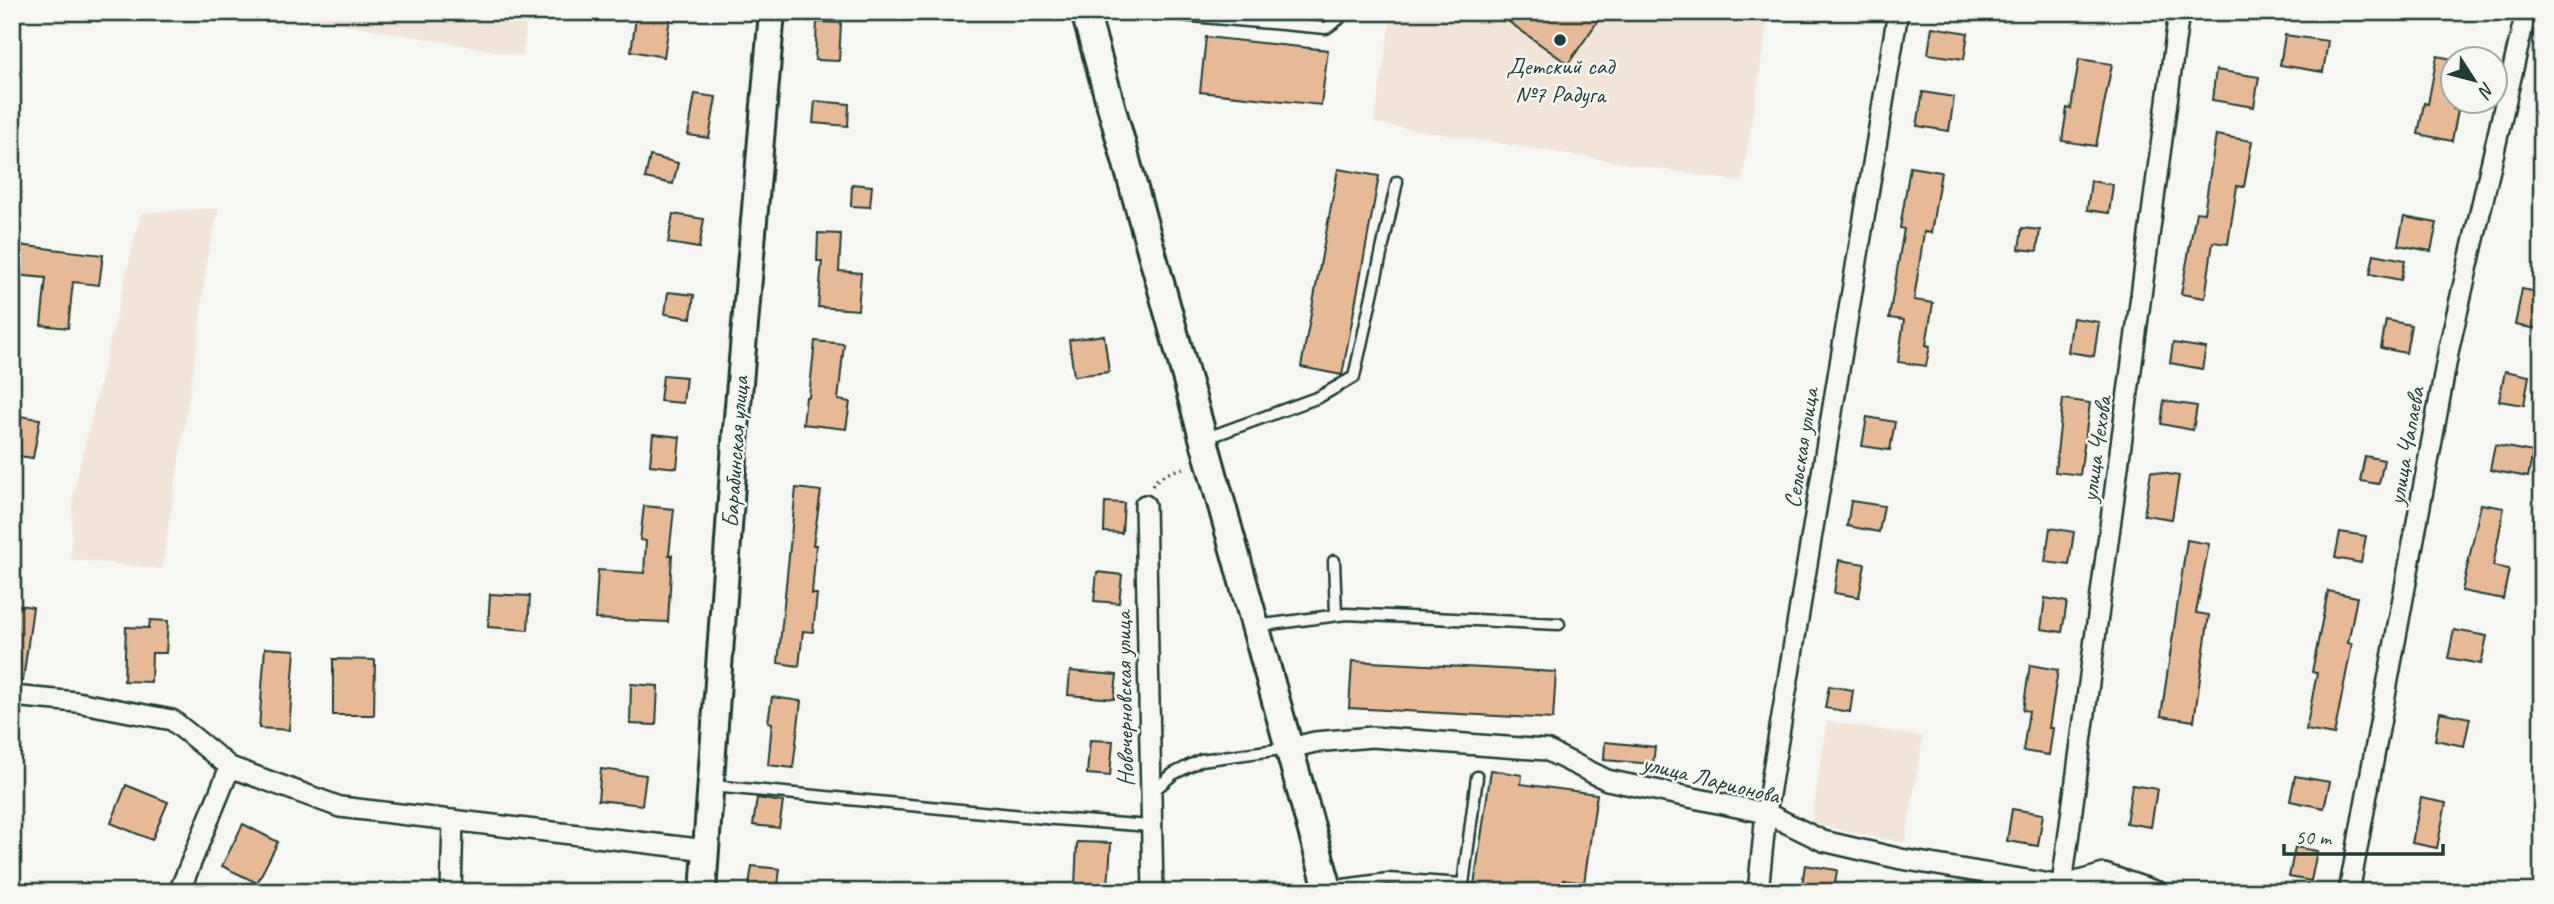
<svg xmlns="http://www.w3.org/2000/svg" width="2554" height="904" font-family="Caveat,sans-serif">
<rect width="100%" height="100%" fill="#f6f6f2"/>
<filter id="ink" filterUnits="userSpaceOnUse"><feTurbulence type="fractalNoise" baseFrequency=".0143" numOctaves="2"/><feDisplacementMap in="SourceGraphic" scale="14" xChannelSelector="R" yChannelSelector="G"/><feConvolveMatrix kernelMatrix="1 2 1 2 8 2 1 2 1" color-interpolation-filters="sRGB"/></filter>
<g filter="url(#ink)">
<g fill="#f2e4d7">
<path d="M 277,12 L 527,12 L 523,56 Z"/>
<path d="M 1392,12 L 1769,12 L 1742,182 L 1374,123 Z"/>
<path d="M 219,208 L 207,258 L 197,345 L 162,569 L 71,559 L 73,495 L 141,213 Z"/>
<path d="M 1827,721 L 1923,737 L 1905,843 L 1811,824 Z"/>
</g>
<g fill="#e7ba97" stroke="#1f3d34" stroke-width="2">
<path d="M 637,12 L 671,12 L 664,57 L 631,51 Z"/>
<path d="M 1495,12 L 1604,12 L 1568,64 Z"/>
<path d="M 817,22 L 841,23 L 839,61 L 815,60 Z"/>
<path d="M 1932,27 L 1968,33 L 1964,59 L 1928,54 Z"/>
<path d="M 2285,35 L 2328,41 L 2323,72 L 2280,65 Z"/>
<path d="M 1206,37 L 1328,50 L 1321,105 L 1200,92 Z"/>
<path d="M 2437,56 L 2453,59 L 2453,109 L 2458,110 L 2452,141 L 2418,134 L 2424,103 L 2428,104 Z"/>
<path d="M 2079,59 L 2112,64 L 2096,146 L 2062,141 L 2067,108 L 2071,109 Z"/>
<path d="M 2216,70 L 2259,77 L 2254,107 L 2212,100 Z"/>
<path d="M 1923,92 L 1954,97 L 1949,131 L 1917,126 Z"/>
<path d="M 695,94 L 716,97 L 709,138 L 688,135 Z"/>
<path d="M 815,101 L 849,104 L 848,126 L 813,123 Z"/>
<path d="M 2216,135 L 2252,141 L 2244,187 L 2237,186 L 2228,244 L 2213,242 L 2205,298 L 2181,294 L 2196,212 L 2204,213 Z"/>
<path d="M 650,156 L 678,163 L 673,184 L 645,178 Z"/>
<path d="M 1910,167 L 1941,172 L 1931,233 L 1924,232 L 1914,300 L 1933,303 L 1926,345 L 1930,346 L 1926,366 L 1898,362 L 1904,320 L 1889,318 L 1904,229 L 1900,228 Z"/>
<path d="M 1338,169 L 1379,176 L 1342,375 L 1301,367 Z"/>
<path d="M 2091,181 L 2113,185 L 2109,213 L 2087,210 Z"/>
<path d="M 852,184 L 872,186 L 870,207 L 851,206 Z"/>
<path d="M 673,214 L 704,219 L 699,248 L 668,243 Z"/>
<path d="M 2404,217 L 2437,223 L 2431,251 L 2398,245 Z"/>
<path d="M 2022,228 L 2040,230 L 2037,251 L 2019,249 Z"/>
<path d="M 818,233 L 841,234 L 839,271 L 861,273 L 858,310 L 818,307 L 822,261 L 817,261 Z"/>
<path d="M 18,245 L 103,255 L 99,285 L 73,282 L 68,328 L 41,325 L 46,278 L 15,275 Z"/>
<path d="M 2374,254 L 2405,260 L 2401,280 L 2370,274 Z"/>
<path d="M 2522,289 L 2542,293 L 2538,329 L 2515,325 Z"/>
<path d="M 668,292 L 694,295 L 691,318 L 665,314 Z"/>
<path d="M 2073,318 L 2099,322 L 2094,356 L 2068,352 Z"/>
<path d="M 2386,320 L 2411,325 L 2406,353 L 2381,348 Z"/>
<path d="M 1104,335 L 1109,372 L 1074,376 L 1069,340 Z"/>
<path d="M 815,341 L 844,344 L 838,400 L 850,402 L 846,429 L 803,424 L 806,397 L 809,397 Z"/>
<path d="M 2173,343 L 2206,348 L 2202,369 L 2170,363 Z"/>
<path d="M 2505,371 L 2529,376 L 2524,405 L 2499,401 Z"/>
<path d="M 663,375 L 686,377 L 683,403 L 660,401 Z"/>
<path d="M 2063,399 L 2090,403 L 2080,475 L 2055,472 Z"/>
<path d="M 2164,401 L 2197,406 L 2193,430 L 2161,424 Z"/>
<path d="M 12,415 L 40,419 L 33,458 L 12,455 Z"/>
<path d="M 1867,417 L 1895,422 L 1890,450 L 1862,446 Z"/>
<path d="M 653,434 L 680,437 L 677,468 L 650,465 Z"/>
<path d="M 2495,445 L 2533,452 L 2528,477 L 2490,470 Z"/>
<path d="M 2365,456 L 2384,460 L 2379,484 L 2360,481 Z"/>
<path d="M 2151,471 L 2179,476 L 2172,519 L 2144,515 Z"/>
<path d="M 796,488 L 821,491 L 813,545 L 816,545 L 812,594 L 817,594 L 813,632 L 803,631 L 799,666 L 778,663 Z"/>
<path d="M 1851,501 L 1884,506 L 1879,532 L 1847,526 Z"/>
<path d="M 1105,502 L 1124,503 L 1122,533 L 1104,532 Z"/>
<path d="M 2481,504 L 2504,508 L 2493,566 L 2509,569 L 2503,599 L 2462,591 Z"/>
<path d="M 644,506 L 674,509 L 669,555 L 672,555 L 668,622 L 595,619 L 598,570 L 644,573 L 646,541 L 640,540 Z"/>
<path d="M 2050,528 L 2074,532 L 2069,565 L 2045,562 Z"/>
<path d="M 2340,532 L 2366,536 L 2361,563 L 2335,558 Z"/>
<path d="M 2187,540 L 2209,544 L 2196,613 L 2209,615 L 2194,721 L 2161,716 Z"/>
<path d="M 1839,560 L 1865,564 L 1859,597 L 1834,593 Z"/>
<path d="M 1097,572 L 1122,575 L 1119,603 L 1094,601 Z"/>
<path d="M 2328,591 L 2357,597 L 2348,643 L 2352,644 L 2334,735 L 2306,730 L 2317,673 L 2312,672 Z"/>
<path d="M 490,594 L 530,596 L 528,630 L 488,627 Z"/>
<path d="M 2045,598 L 2067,602 L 2062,632 L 2041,629 Z"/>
<path d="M 12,604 L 33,607 L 23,681 L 12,680 Z"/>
<path d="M 150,620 L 168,621 L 166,653 L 152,653 L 151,682 L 124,681 L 126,627 L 149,628 Z"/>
<path d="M 2454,630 L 2487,636 L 2481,664 L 2448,658 Z"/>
<path d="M 265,648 L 295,650 L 289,730 L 259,728 Z"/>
<path d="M 333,659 L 375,660 L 374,715 L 333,715 Z"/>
<path d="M 1352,661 L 1556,672 L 1553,719 L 1349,708 Z"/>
<path d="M 2030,665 L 2058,670 L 2049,728 L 2053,728 L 2049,755 L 2023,751 L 2029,711 L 2023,710 Z"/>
<path d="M 1070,671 L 1117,675 L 1114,699 L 1068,695 Z"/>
<path d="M 631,684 L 658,686 L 656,725 L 630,724 Z"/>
<path d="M 1829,686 L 1853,690 L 1850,712 L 1825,708 Z"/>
<path d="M 772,697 L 801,701 L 793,768 L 768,765 L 772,723 L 768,722 Z"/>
<path d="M 2440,712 L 2470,718 L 2464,746 L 2435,740 Z"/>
<path d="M 1090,740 L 1113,741 L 1110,776 L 1087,774 Z"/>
<path d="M 1605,742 L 1655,747 L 1653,764 L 1604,760 Z"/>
<path d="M 601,769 L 646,775 L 642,805 L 598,800 Z"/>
<path d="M 1491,770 L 1522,775 L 1521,784 L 1597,794 L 1584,883 L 1563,880 L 1561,892 L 1473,892 Z"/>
<path d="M 2295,776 L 2330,782 L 2324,808 L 2290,801 Z"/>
<path d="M 126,785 L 168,802 L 152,840 L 111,823 Z"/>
<path d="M 2132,785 L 2157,789 L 2151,827 L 2126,823 Z"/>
<path d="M 757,798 L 783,802 L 779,828 L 753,825 Z"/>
<path d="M 2421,798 L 2446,803 L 2437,848 L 2412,843 Z"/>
<path d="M 2012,809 L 2043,814 L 2038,846 L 2007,841 Z"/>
<path d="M 243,824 L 278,842 L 257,883 L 222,866 Z"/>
<path d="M 1077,842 L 1111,843 L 1108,887 L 1075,885 Z"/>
<path d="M 2295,847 L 2317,851 L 2311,881 L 2289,877 Z"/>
<path d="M 1805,865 L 1837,870 L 1834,892 L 1801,892 Z"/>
<path d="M 752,866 L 780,869 L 777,892 L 748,892 Z"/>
</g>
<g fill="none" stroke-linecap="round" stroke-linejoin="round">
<g stroke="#1f3d34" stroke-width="15">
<g id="service">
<path d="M 1177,12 L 1181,15 L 1326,28 L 1339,19 L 1341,12"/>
<path d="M 1204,439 L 1319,397 L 1354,377 L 1397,182"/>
<path d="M 1334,561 L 1336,614"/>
<path d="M 1256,626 L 1346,614 L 1559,624"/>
<path d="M 713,786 L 1055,819 L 1151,826"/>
<path d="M 1151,793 L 1173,774 L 1201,760 L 1289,748"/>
<path d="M 1328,887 L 1388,879 L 1463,884"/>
<path d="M 1462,892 L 1477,777"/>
</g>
</g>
<g stroke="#1f3d34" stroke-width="24">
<g id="minor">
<path d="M 1145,505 L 1153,892"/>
<path d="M 12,696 L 77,702 L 172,720 L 230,767 L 340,807 L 707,850"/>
<path d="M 1290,748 L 1315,742 L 1372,737 L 1546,750 L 1607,780 L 1766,813 L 1823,841 L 1901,859 L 2062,886 L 2104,874 L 2158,892"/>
<path d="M 179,892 L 230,767"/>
<path d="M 451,892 L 453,820"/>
<path d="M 1758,892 L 1766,813 L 1898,12"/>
<path d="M 2061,892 L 2179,12"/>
<path d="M 2349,892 L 2449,348 L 2526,12"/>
</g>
</g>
<g stroke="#1f3d34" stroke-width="30">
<path id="tertiary" d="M 703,892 L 736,429 L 772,12"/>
</g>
<g stroke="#1f3d34" stroke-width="32">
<path id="secondary" d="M 1085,12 L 1329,892"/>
</g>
<path stroke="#1f3d34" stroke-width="3.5" stroke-dasharray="2 5" stroke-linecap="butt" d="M 1152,486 C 1159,474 1175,470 1187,467"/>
<use href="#service" stroke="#f6f6f2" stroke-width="10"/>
<use href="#minor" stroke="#f6f6f2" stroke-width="19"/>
<use href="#tertiary" stroke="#f6f6f2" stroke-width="24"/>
<use href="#secondary" stroke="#f6f6f2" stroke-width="26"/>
</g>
</g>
<circle fill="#1f3d34" stroke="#f6f6f2" stroke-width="2.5" cx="1560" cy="40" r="7"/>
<g text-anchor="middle" stroke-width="5" stroke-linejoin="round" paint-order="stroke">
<g font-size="24" fill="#1f3d34" stroke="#f6f6f2">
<text x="1560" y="74">Детский сад<tspan x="1560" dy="28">№7 Радуга</tspan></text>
</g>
<g font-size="24" fill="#1f3d34" stroke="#f6f6f2">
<text transform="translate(2406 446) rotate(-80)" y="8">улица Чапаева</text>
<text transform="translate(1801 448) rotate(-81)" y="8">Сельская улица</text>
<text transform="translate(2096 449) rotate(-82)" y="8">улица Чехова</text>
<text transform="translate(735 452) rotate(-86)" y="8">Барабинская улица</text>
<text transform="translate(1124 699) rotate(-91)" y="8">Новочерновская улица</text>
<text transform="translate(1711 779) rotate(14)" y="8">улица Ларионова</text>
</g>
</g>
<rect width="2554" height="904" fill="none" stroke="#f6f6f2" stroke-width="42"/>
<rect x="21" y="21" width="2512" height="862" fill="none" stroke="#1f3d34" stroke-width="2.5" filter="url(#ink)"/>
<g transform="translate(2474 80) rotate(126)"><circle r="33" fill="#f6f6f2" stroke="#a0aca6" stroke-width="2"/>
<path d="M0-5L12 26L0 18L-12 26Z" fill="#1f3d34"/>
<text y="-10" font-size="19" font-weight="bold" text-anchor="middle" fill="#1f3d34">N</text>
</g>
<path d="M2284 844v10h159v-10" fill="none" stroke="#1f3d34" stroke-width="3.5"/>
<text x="2295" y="844" font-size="21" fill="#1f3d34" stroke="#f6f6f2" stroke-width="5" paint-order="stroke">50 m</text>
</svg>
